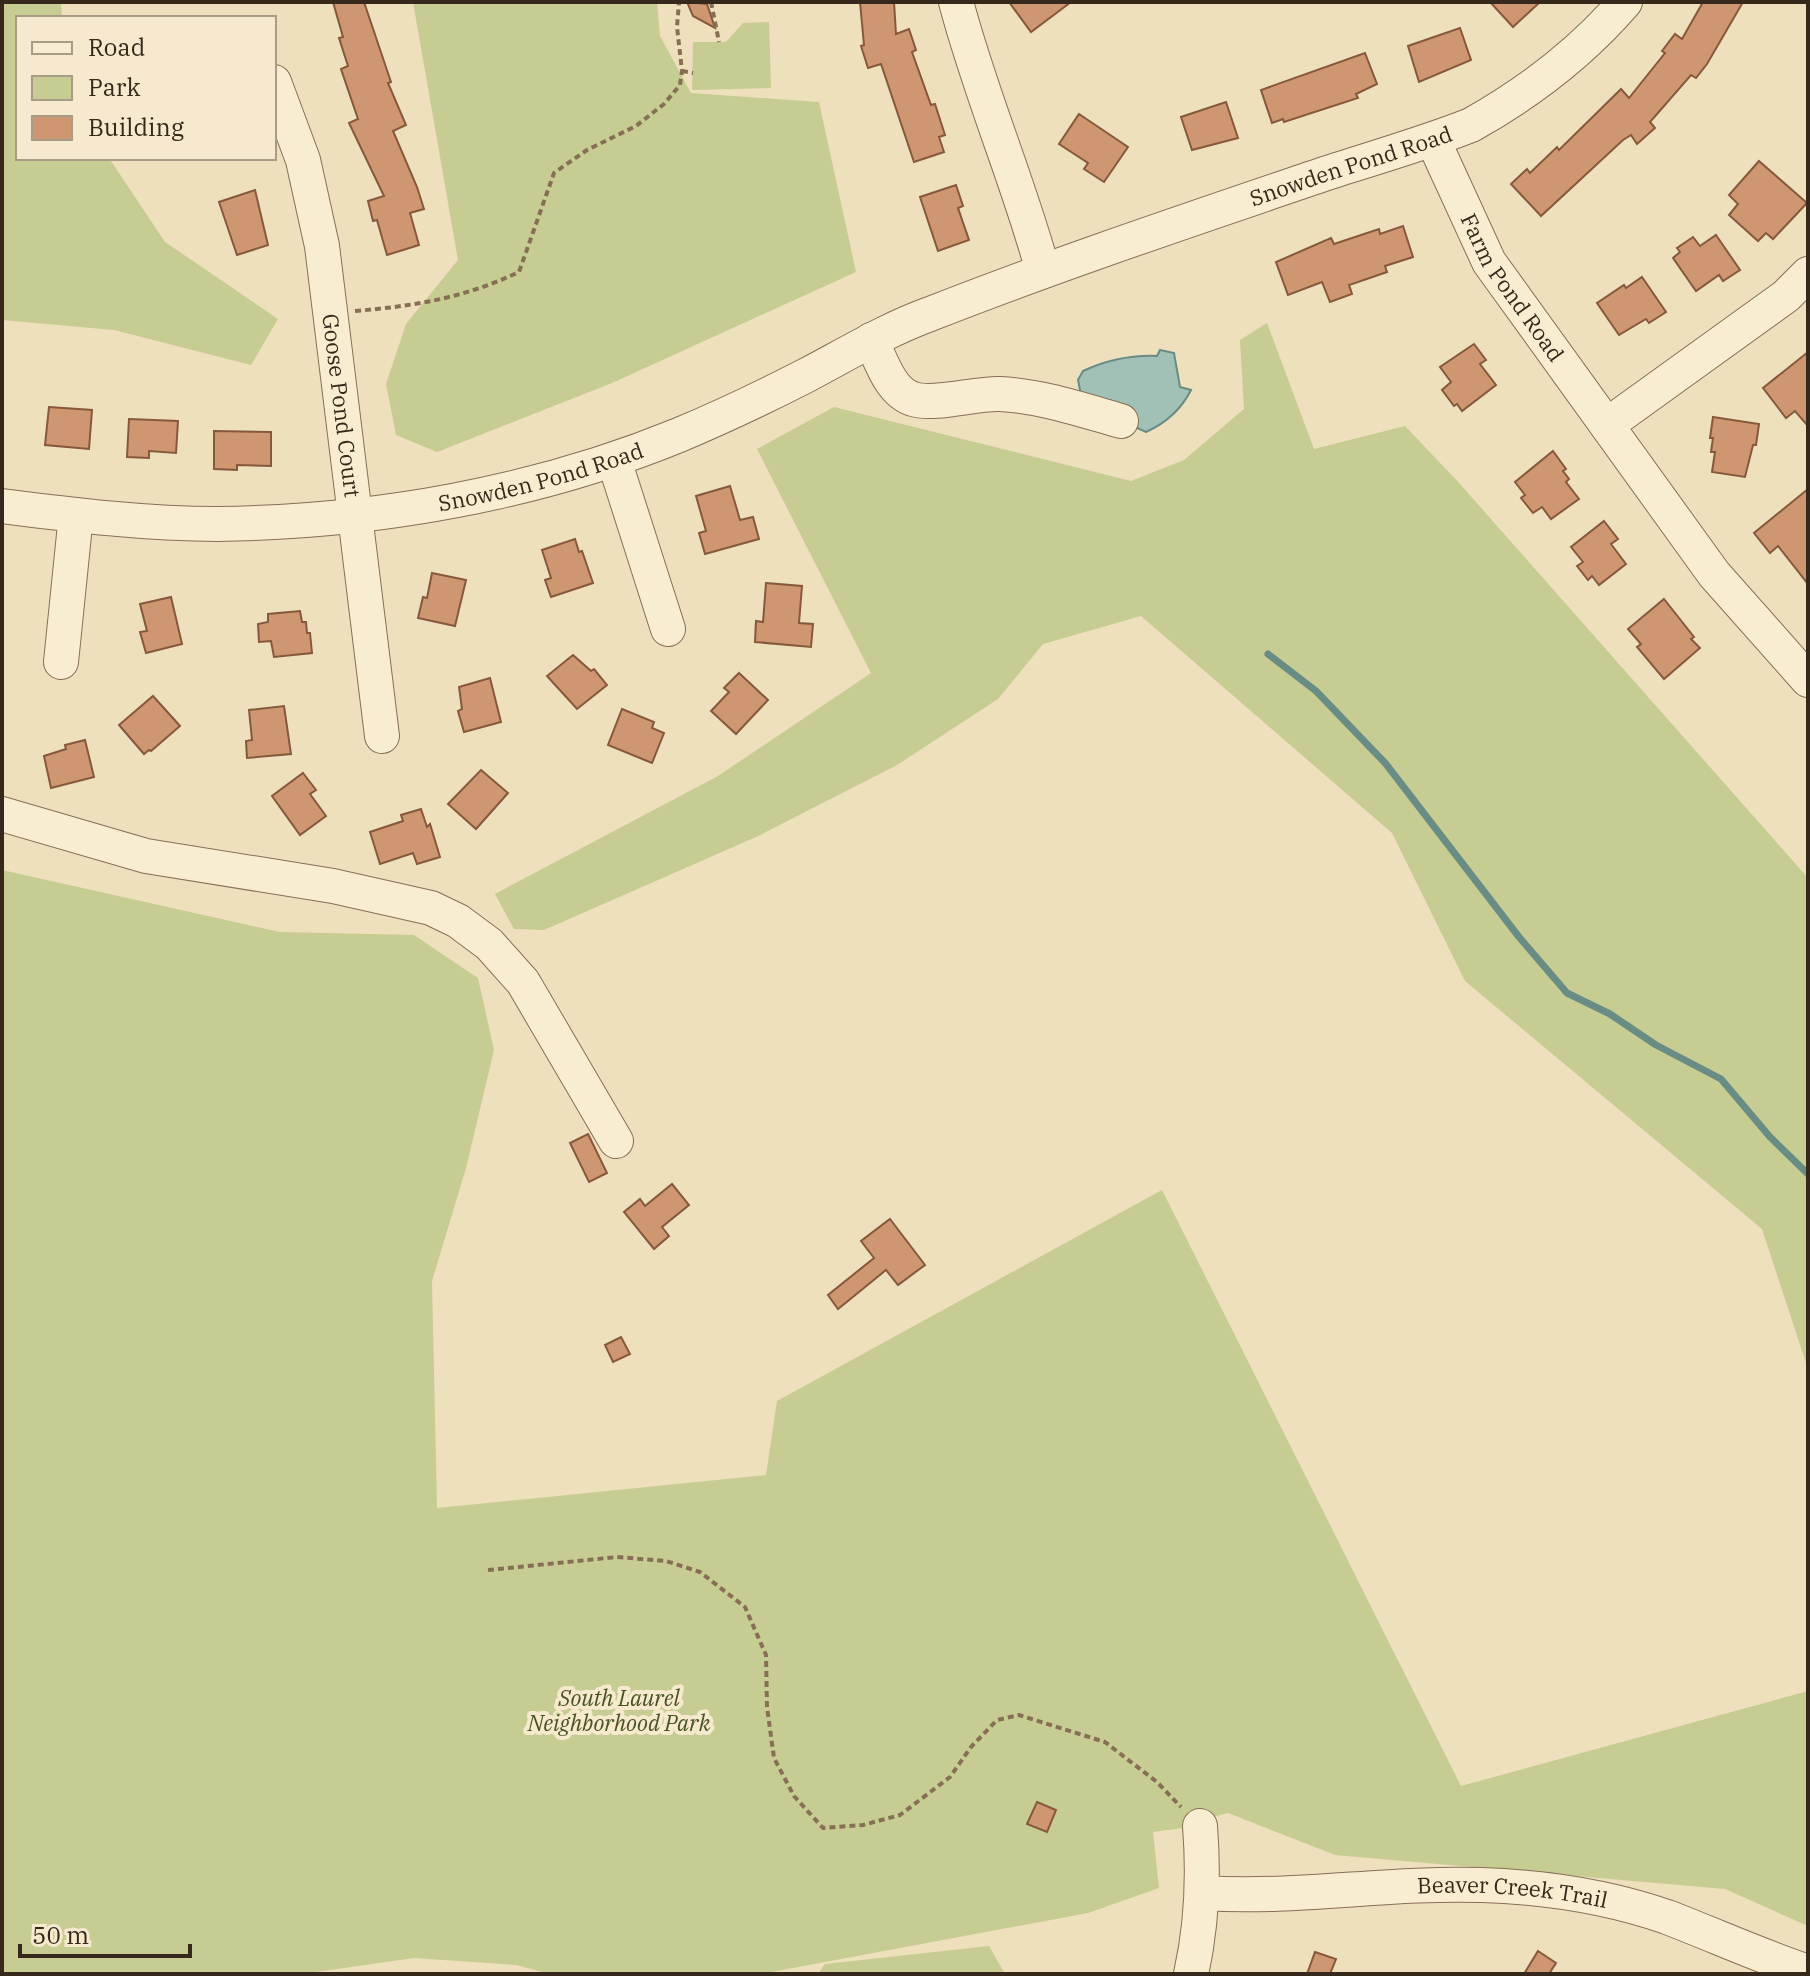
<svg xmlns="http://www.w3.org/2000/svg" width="1810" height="1976" font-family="'IBM Plex Serif',serif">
<rect width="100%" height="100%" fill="#eedfbd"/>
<g fill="#c6cc92">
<path d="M 2,2 L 61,2 L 62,18 L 18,18 L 18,158 L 109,158 L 165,242 L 278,319 L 251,365 L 114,330 L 2,320 Z"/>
<path d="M 413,2 L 657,2 L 660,36 L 691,93 L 819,102 L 856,272 L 612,383 L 437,452 L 396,435 L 386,384 L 406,324 L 458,260 Z"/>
<path d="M 769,22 L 771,88 L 692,90 L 693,42 L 726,42 L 743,23 Z"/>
<path d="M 1267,323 L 1314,449 L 1405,426 L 1460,484 L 1808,878 L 1808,1369 L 1762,1229 L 1465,981 L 1392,833 L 1141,616 L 1043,644 L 998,699 L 897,765 L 756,837 L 544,930 L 514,929 L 495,894 L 718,776 L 871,673 L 757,449 L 834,407 L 1131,481 L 1184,460 L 1244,409 L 1240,340 Z"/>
<path d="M 2,870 L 280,932 L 414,935 L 478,978 L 494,1050 L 466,1168 L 432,1281 L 437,1508 L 766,1475 L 777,1401 L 1162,1190 L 1461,1786 L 1808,1691 L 1808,1926 L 1725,1889 L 1335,1855 L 1228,1813 L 1204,1819 L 1205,1825 L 1153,1832 L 1159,1888 L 1088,1913 L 760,1974 L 550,1974 L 516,1965 L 414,1958 L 302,1974 L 2,1974 Z"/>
<path d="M 989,1946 L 1005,1974 L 818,1974 L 825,1964 Z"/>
</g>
<path fill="#a1c0b6" stroke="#698d84" stroke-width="2" d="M 1160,350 L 1174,353 L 1180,387 L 1191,390 C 1182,408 1166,423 1146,432 L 1137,428 L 1134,418 L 1081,395 L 1078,380 L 1083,371 C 1107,360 1132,355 1157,356 Z"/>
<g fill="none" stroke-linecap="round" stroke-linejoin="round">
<path stroke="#698d84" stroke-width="7" d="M 1268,654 L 1316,691 L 1386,764 L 1519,937 L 1567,993 L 1610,1014 L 1656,1045 L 1721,1079 L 1770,1137 L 1808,1174"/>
</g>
<g fill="#ce9772" stroke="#86583c" stroke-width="2">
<path d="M 333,2 L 364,2 L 391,82 L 388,83 L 406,125 L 393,131 L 417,187 L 424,209 L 410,213 L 419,245 L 387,255 L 377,220 L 373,221 L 368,201 L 384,196 L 349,123 L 358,119 L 341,69 L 348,66 L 339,38 L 343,37 Z"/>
<path d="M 687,2 L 707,4 L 715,28 L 693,16 Z"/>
<path d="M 860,2 L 894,2 L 896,34 L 909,29 L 916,50 L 912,52 L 931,105 L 935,104 L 945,135 L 939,137 L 944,152 L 914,162 L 881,64 L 868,68 L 861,46 L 864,45 Z"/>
<path d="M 1009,2 L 1071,2 L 1031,32 Z"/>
<path d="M 1490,2 L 1540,2 L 1513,27 Z"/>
<path d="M 1703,2 L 1743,2 L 1707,64 L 1696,78 L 1691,75 L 1650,122 L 1655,128 L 1637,144 L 1631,135 L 1623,140 L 1541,216 L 1511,184 L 1527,169 L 1530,173 L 1557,147 L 1559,150 L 1621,89 L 1629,98 L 1665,53 L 1662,51 L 1675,34 L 1682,39 Z"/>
<path d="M 1460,28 L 1471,60 L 1419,82 L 1408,46 Z"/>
<path d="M 1365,53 L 1377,84 L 1356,94 L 1358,98 L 1284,122 L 1283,119 L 1272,123 L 1261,90 Z"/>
<path d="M 1226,102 L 1238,138 L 1192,150 L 1181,117 Z"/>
<path d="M 1079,114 L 1128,147 L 1104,182 L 1084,169 L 1088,163 L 1059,144 Z"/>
<path d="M 1759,161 L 1807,203 L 1773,239 L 1766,233 L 1758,241 L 1729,215 L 1738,204 L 1729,195 Z"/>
<path d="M 956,185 L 963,206 L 958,208 L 969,240 L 938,251 L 920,197 Z"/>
<path d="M 255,190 L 268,245 L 237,255 L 219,202 Z"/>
<path d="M 1403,226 L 1413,257 L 1385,266 L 1387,272 L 1349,285 L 1352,294 L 1330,302 L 1322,282 L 1288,295 L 1276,262 L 1331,238 L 1334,244 L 1379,229 L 1380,234 Z"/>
<path d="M 1716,235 L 1740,270 L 1723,281 L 1719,275 L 1696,291 L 1673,258 L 1680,252 L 1677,248 L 1693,237 L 1700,246 Z"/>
<path d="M 1642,277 L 1666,312 L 1649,323 L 1646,319 L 1619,335 L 1597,303 L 1624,285 L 1626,288 Z"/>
<path d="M 1474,344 L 1486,360 L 1480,364 L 1496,385 L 1462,411 L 1457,404 L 1454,406 L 1442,390 L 1451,382 L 1440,367 Z"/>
<path d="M 1808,352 L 1808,426 L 1795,411 L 1786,418 L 1763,388 Z"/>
<path d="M 49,407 L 92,410 L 89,449 L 45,445 Z"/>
<path d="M 1713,417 L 1759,424 L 1756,445 L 1753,445 L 1745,477 L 1712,472 L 1715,452 L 1711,452 L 1713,438 L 1710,438 Z"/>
<path d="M 129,419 L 178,421 L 176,453 L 149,451 L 149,458 L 127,457 Z"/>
<path d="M 214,431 L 271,432 L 271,466 L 237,465 L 237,470 L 214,469 Z"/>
<path d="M 1553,451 L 1566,469 L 1563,471 L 1569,479 L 1566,482 L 1579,499 L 1551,519 L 1542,507 L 1533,513 L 1521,498 L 1525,495 L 1515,482 Z"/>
<path d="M 730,486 L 740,520 L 753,517 L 759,539 L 705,554 L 699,533 L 706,531 L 696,496 Z"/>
<path d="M 1808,489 L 1808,584 L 1778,546 L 1770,553 L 1754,533 Z"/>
<path d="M 1604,521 L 1618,539 L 1611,544 L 1626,564 L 1599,585 L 1592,576 L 1588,580 L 1577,566 L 1583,562 L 1571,547 Z"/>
<path d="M 575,539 L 579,552 L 582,551 L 593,583 L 551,597 L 545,580 L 551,578 L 542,550 Z"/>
<path d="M 432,573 L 466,580 L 455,626 L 418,618 L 423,597 L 427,598 Z"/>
<path d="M 766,583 L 802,586 L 799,623 L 813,624 L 811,647 L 755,642 L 756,621 L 763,622 Z"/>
<path d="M 171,597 L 182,644 L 146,653 L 140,632 L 147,631 L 140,604 Z"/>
<path d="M 1664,599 L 1694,637 L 1691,639 L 1700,648 L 1664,679 L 1637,647 L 1641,644 L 1628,629 Z"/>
<path d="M 300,611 L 302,622 L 306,622 L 307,633 L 310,633 L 312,653 L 274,657 L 271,641 L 259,642 L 258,624 L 268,622 L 268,614 Z"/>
<path d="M 573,655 L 591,671 L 594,669 L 607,685 L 577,709 L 547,676 Z"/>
<path d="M 739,673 L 768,700 L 736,734 L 711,711 L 729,692 L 724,688 Z"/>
<path d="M 490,678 L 501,722 L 464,732 L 458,711 L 462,709 L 459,687 Z"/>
<path d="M 153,696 L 180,726 L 151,751 L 149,750 L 144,754 L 119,725 Z"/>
<path d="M 284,706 L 291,754 L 247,758 L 246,741 L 252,740 L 249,710 Z"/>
<path d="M 622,709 L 654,722 L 652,728 L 664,733 L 652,763 L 608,745 Z"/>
<path d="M 85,740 L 94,777 L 51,788 L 44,756 L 66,749 L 65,745 Z"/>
<path d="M 481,770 L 508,793 L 476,829 L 448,804 Z"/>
<path d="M 303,773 L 316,790 L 310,794 L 326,816 L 300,835 L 272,796 Z"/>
<path d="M 421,809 L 427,827 L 430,824 L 440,857 L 417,864 L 413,853 L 380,864 L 370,832 L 403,821 L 401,815 Z"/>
<path d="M 588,1134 L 607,1173 L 589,1182 L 570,1143 Z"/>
<path d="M 672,1184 L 689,1205 L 662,1227 L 669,1236 L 654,1249 L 624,1212 L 640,1199 L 645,1206 Z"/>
<path d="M 890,1219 L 925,1265 L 898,1285 L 886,1270 L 838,1309 L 828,1295 L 874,1258 L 861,1241 Z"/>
<path d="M 621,1337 L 630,1354 L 613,1362 L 605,1345 Z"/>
<path d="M 1037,1802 L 1056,1810 L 1047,1832 L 1027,1824 Z"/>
<path d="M 1538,1951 L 1556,1963 L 1549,1974 L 1524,1974 Z"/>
<path d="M 1315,1952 L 1336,1959 L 1330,1974 L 1307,1974 Z"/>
</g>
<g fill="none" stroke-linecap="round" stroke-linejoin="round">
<g stroke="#876f56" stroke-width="36">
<g id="minor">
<path d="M 956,2 C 980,93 1018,180 1043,271"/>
<path id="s1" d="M 274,82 L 303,160 L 322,246 L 382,736"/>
<path id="s2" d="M 1433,140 L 1489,262 L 1714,574 L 1808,680"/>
<path d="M 871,340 C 881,360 890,392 913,399 C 934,406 976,393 1000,394 C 1041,396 1082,410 1121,421"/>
<path d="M 1607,425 L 1786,296 L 1808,274"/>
<path d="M 614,460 L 668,629"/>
<path id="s3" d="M 2,506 C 74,515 146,524 218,524 C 374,522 535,494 679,435 C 722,417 764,397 805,376 C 847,354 886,330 930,314 C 1060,263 1192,219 1324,174 C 1373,158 1423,144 1471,125 C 1530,92 1581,53 1625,2"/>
<path d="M 61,662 L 76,515"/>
<path d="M 2,814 L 146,856 L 333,886 L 431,908 L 458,921 L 489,944 L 523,982 L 616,1141"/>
<path id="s4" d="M 1203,1893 C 1296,1899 1388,1882 1482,1885 C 1542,1887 1609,1897 1667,1917 C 1714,1935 1760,1956 1808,1972"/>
<path d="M 1191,1974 C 1202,1925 1204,1877 1200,1826"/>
</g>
</g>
<g stroke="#876f56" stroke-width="4" stroke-dasharray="6 4" stroke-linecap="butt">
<path d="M 711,2 L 719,42"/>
<path d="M 682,71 L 693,73"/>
<path d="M 355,311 C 415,306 464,298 519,272 L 554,173 L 587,150 L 636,126 L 664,104 L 680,85 L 682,71 L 677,27 L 679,2"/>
<path d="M 488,1570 L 617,1557 L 666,1561 L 700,1572 L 745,1607 L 766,1655 L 767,1707 L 774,1758 L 794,1796 L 823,1828 L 863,1825 L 900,1815 L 950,1777 L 971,1747 L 997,1720 L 1019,1715 L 1105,1742 L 1157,1782 L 1181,1807"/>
</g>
<use href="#minor" stroke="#f9edd1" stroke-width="34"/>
</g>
<g text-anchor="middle" stroke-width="8" stroke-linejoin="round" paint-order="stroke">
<g font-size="22" fill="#36281b" stroke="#f6e9cd">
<text dy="8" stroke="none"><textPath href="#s3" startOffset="1414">Snowden Pond Road</textPath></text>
<text dy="8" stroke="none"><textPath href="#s2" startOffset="168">Farm Pond Road</textPath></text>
<text dy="8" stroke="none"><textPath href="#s1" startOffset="332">Goose Pond Court</textPath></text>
<text dy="8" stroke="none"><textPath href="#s3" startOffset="544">Snowden Pond Road</textPath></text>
<text dy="8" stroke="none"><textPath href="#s4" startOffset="310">Beaver Creek Trail</textPath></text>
</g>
<g font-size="22" font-style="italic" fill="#475321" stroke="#f6e9cd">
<text x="619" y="1706">South Laurel<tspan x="619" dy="25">Neighborhood Park</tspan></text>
</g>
</g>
<rect width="1810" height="1976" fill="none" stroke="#36281b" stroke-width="8"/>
<rect x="16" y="16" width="260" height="144" fill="#f6e9cd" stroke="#a99c86" stroke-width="2"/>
<rect x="32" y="42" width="40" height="12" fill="#f9edd1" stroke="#a99c86" stroke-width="2"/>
<text x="88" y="56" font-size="24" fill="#36281b">Road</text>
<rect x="32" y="76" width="40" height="24" fill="#c6cc92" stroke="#a99c86" stroke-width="2"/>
<text x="88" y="96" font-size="24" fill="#36281b">Park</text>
<rect x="32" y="116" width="40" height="24" fill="#ce9772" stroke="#a99c86" stroke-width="2"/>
<text x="88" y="136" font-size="24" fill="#36281b">Building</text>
<path d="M20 1944v12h170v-12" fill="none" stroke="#36281b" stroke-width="4"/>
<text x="32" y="1944" font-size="24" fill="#36281b" stroke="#f6e9cd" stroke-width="6" paint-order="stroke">50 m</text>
</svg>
